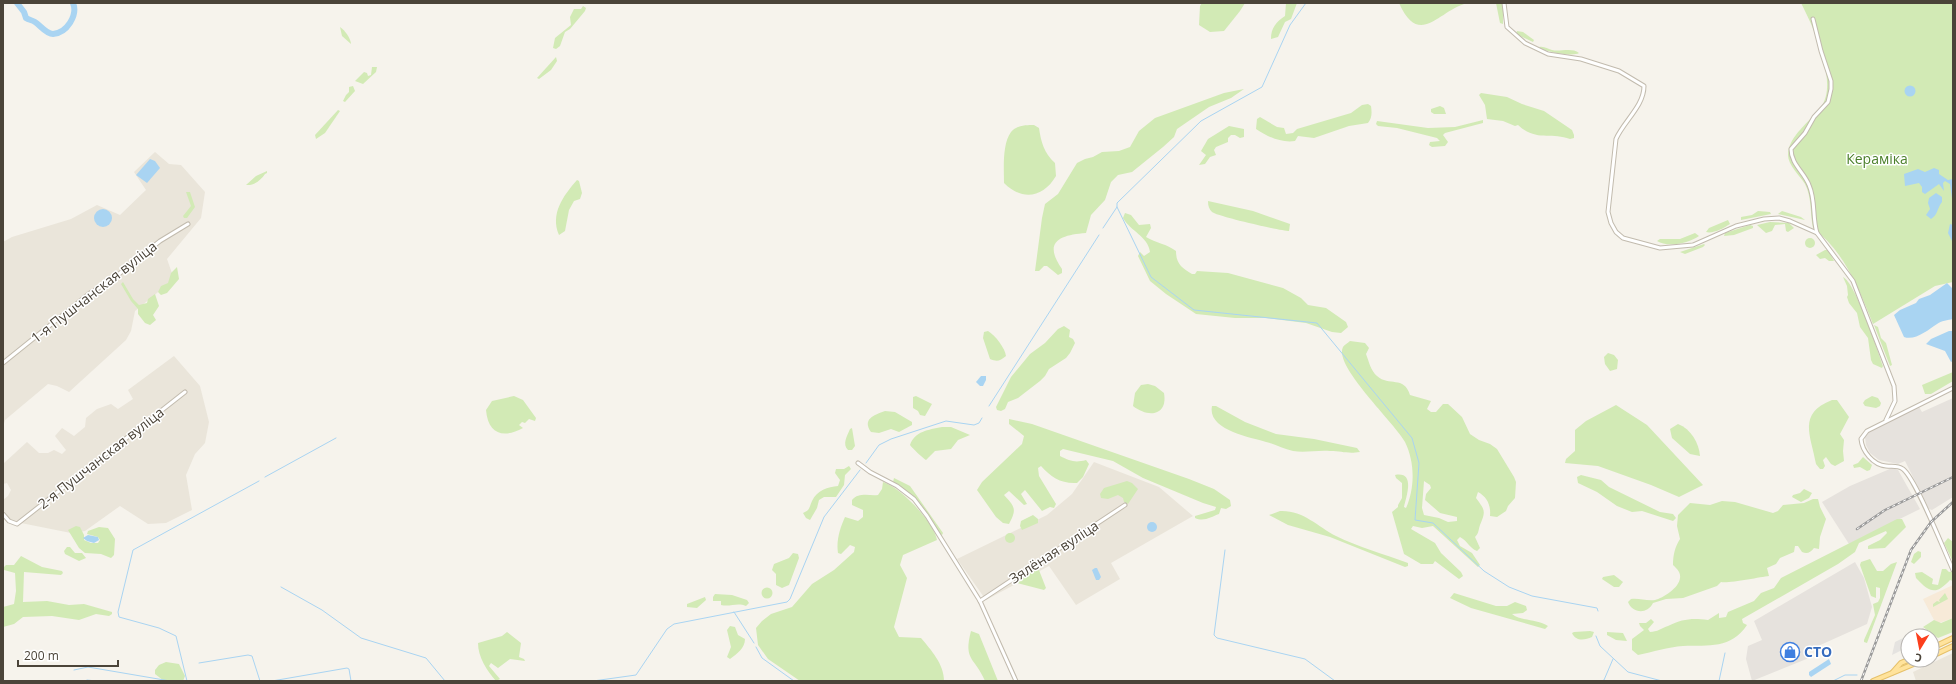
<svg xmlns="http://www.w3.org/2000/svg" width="1956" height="684" font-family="'Open Sans',sans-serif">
<rect width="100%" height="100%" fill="#f6f3ec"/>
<g fill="#eae5da">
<path d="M 155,152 L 169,164 L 181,165 L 205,192 L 201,218 L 167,259 L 174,279 L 135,311 L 131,331 L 126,340 L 69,392 L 57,386 L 48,384 L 5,420 L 3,427 L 3,242 L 12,237 L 71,219 L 97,205 L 120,215 L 146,190 L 134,172 Z"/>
<path d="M 174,356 L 200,386 L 209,422 L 205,443 L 195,454 L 186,475 L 192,510 L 166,523 L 148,524 L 120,506 L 85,531 L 71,533 L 11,521 L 3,509 L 3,500 L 8,496 L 11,490 L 7,483 L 3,484 L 3,464 L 27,442 L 39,453 L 48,453 L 54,450 L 62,454 L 66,450 L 55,436 L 62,428 L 74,436 L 85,427 L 86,418 L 97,409 L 111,404 L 118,409 L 133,399 L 128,390 Z"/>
<path d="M 1094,462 L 1159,487 L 1193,516 L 1111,563 L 1120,579 L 1076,605 L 1049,566 L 986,600 L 957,559 L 1047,515 L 1072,494 Z"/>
<path d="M 1953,653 L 1953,681 L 1916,681 L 1913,672 Z"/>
</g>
<path fill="#f7ead8" d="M 1953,585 L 1953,618 L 1939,623 L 1934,620 L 1923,599 Z"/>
<g fill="#e6e2dd">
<path d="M 1953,398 L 1953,497 L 1932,510 L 1929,509 L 1905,461 L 1898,464 L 1879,460 L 1870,453 L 1866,445 L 1865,437 L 1868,432 L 1919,407 L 1922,412 Z"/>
<path d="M 1892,468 L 1898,470 L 1920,509 L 1849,544 L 1822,502 L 1850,486 Z"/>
<path d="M 1855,562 L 1864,578 L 1872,607 L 1867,624 L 1807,651 L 1809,658 L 1752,681 L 1746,659 L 1748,646 L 1762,640 L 1754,621 Z"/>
</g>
<g fill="#d2eab5" fill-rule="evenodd">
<path d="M 1202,3 L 1245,3 L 1240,11 L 1224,31 L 1210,32 L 1199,25 L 1200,6 Z"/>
<path d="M 1286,3 L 1297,3 L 1291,19 L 1285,22 L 1278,37 L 1271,39 C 1271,28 1276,22 1285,16 Z"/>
<path d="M 1399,3 L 1483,3 C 1478,4 1470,2 1464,4 C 1437,13 1419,47 1399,3 Z"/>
<path d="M 1496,3 L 1503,3 L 1503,24 L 1500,23 Z"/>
<path d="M 1801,3 L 1953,3 L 1953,282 L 1935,286 L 1873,324 C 1859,289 1844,251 1813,228 C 1810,214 1812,197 1805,184 C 1800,176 1788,165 1788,155 C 1788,136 1811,121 1821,107 C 1839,83 1813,26 1801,3 Z"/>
<path d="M 583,6 L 586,8 L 585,11 L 570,29 L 565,32 L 560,46 L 556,49 L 553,48 L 555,38 L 571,25 L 570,17 L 574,9 L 581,9 Z"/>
<path d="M 340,27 C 345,30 351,39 351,44 L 342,36 Z"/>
<path d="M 1517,31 L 1523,32 L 1534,40 L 1533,42 L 1516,34 Z"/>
<path d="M 1539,47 C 1545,46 1547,49 1552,50 C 1560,52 1572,47 1579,53 C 1573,57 1545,52 1539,47 Z"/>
<path d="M 556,57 L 557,61 L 551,70 L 539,79 L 537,78 Z"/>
<path d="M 372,67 L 377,67 L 376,72 L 363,84 L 355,81 L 364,72 L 367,73 L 368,76 L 371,75 Z"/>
<path d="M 353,86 L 355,91 L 345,102 L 343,101 L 346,95 L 349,92 L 349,87 Z"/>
<path d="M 1244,89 L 1231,98 L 1209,107 L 1177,129 L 1174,137 L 1163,147 L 1132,172 L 1118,175 L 1111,182 L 1105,200 L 1091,215 L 1086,233 C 1059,235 1043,242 1062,269 L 1062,273 L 1058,275 L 1047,266 L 1044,266 L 1039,271 L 1035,271 L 1042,218 L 1045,204 L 1058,194 L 1077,163 L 1085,159 L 1093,157 L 1102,152 L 1119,151 L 1130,147 L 1139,131 L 1155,118 L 1224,93 Z"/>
<path d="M 1481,93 L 1507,97 L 1522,104 L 1544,111 L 1572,130 L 1574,135 L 1574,138 L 1570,139 C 1551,132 1536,142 1518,125 L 1515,126 L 1503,121 L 1487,119 L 1485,105 L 1479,95 Z"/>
<path d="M 1368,104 L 1371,106 C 1372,113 1372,118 1368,123 L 1349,126 L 1314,138 L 1298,136 L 1295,141 C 1281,143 1268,137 1256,129 L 1257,119 L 1260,117 L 1277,127 L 1284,128 L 1286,134 L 1293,133 L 1297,129 L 1351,113 L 1362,105 Z"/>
<path d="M 1440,106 L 1444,108 L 1446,114 L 1434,114 L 1431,112 L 1431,109 Z"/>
<path d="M 338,110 L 340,111 L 325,133 L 316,139 L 315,135 Z"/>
<path d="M 1483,120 L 1483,123 L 1445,133 L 1443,135 L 1448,142 L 1445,146 L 1432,147 L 1429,145 L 1430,142 L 1440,141 L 1437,138 L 1397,128 L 1378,126 L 1376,124 L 1377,121 L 1428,128 L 1455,127 Z"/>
<path d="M 1034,125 L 1039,128 C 1041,142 1044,153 1055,163 L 1056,176 C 1043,198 1022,201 1004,183 C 1004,169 1002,144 1011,132 C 1016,125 1027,125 1034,125 Z"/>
<path d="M 1229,126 L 1244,129 L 1244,137 L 1240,138 L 1235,135 L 1231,135 L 1228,138 L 1228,142 L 1216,147 L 1214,150 L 1216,155 L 1210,157 L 1205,164 L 1199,165 L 1206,155 L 1201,151 L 1208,139 Z"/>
<path d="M 267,171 L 267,173 L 265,174 C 261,180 254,186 246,185 L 256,176 Z"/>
<path d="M 577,180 L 579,181 L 582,193 L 580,199 L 574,201 L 569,210 L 565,231 L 559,235 C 550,214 563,196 577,180 Z"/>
<path d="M 186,192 L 190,192 L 195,207 L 187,218 L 184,218 L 183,216 L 191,206 Z"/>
<path d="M 1208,201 L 1253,211 L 1290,224 L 1289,231 C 1281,231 1216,216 1212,212 C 1209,209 1208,206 1208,201 Z"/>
<path d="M 1758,211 L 1770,212 L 1771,214 L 1741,220 L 1741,217 L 1752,215 Z"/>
<path d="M 1782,211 L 1801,217 L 1805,220 L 1778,214 Z"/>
<path d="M 1125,213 L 1131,215 L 1139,225 L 1150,224 L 1151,228 L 1146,237 C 1156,243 1167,244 1176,251 C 1176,264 1182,268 1192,274 L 1195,274 L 1197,271 L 1228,273 L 1283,288 L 1301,298 L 1308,305 L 1326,308 L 1346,322 L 1348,327 L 1341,333 L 1332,332 L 1306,323 L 1266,318 L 1235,318 L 1196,314 L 1166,294 L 1150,281 L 1138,256 L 1140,252 L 1144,256 L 1150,252 C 1148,236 1130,231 1123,218 Z"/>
<path d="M 1728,220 L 1730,224 C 1724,228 1713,234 1706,232 L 1709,228 Z"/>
<path d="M 1770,222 L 1789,223 L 1794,228 L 1788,232 L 1786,231 L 1785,224 L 1775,225 L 1772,231 L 1766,233 L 1757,225 Z"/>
<path d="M 1750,225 L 1753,226 L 1753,228 L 1734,235 L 1724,236 L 1725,233 Z"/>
<path d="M 1695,233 L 1699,236 C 1689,243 1668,248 1657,241 L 1660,239 L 1680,239 Z"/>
<circle cx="1810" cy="243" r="5"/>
<path d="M 1704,244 L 1705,245 L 1703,247 L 1685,254 L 1680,252 Z"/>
<path d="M 1825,250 L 1828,250 L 1834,261 L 1829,261 L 1825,258 L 1820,259 L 1816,255 Z"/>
<path d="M 177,267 L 179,279 L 167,293 L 161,295 L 158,292 L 161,286 L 168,283 L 171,273 Z"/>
<path d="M 1843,277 C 1855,282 1878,351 1883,366 L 1882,368 L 1873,364 L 1871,360 L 1868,338 L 1860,327 L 1857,313 L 1849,303 L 1847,297 L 1848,295 L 1847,286 Z"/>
<path d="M 123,282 L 133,299 L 139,305 L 147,303 L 148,299 L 155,294 L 159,306 L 153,315 L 156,320 L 150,325 L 145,323 L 138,314 L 138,309 L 131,301 L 121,284 Z"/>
<path d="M 1874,325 L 1878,327 L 1881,338 L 1886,343 L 1892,365 L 1890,366 Z"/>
<path d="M 1064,326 L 1070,330 L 1069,337 L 1073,339 L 1075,343 L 1070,353 L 1066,358 L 1049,369 L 1045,376 L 1040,381 L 1018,398 L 1008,402 L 1005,409 L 1001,411 L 997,410 L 996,407 L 1011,377 L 1030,354 L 1045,343 L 1058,329 Z"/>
<path d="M 988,331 C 995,335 1005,348 1006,356 C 1000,361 997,362 990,359 L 983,338 L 984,332 Z"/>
<path d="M 1350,341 L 1365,343 L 1369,348 L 1366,354 C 1369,362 1371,371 1377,376 C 1389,387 1404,375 1410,395 L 1431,401 L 1427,409 L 1431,412 L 1436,412 L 1443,404 L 1448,404 L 1462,417 L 1470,434 L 1479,440 L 1490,444 L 1497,449 L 1514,477 L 1516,482 L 1515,498 L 1508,506 L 1506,511 L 1497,517 L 1490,516 C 1491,505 1487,497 1478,492 L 1476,498 C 1485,510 1486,511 1480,525 C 1478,531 1479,533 1475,537 L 1480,548 L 1477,551 C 1469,548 1468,541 1460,537 L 1457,540 L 1460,546 L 1472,553 L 1480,565 L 1478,567 L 1433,526 L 1422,528 L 1413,526 L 1411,529 L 1435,543 L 1441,553 L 1461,572 L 1463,576 L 1459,579 L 1435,561 L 1433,564 L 1421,564 L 1404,554 L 1392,512 L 1398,507 L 1398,505 L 1402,498 L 1402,483 L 1396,478 L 1395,475 C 1416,471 1406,497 1404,507 L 1406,508 C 1415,488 1415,462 1405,442 C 1396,424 1333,366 1343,347 C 1344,345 1348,343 1350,341 ZM 1424,481 L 1430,485 L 1431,488 L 1426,494 L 1425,500 L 1440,513 L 1457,517 L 1457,521 L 1448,522 L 1439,518 L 1424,515 L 1422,508 Z"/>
<path d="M 1608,353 L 1614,355 L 1618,360 L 1617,369 L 1610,371 L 1605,364 L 1604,357 Z"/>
<path d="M 1953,372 L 1953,381 L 1931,394 L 1925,394 L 1922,385 Z"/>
<path d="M 1148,384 L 1155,386 L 1164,393 C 1168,416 1148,418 1133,406 L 1135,393 L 1141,385 Z"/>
<path d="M 514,396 L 523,400 L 536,418 L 535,421 L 529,419 L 525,423 L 522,422 L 519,425 L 523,428 C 503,439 488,434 486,410 L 492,401 Z"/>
<path d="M 916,396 L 932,404 L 925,416 L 920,415 L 918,411 L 913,408 L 913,397 Z"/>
<path d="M 1872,396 L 1878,398 L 1881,403 L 1880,406 L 1876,408 L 1865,406 L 1863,403 L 1865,400 Z"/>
<path d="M 1832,400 L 1837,400 L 1849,417 L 1840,434 L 1844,440 L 1843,451 L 1844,461 L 1835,466 L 1831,464 L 1826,457 L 1823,460 L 1825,466 L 1823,469 L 1820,469 L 1816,464 C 1811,435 1797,414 1832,400 Z"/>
<path d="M 1616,405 L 1647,425 L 1703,485 L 1679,497 L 1651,485 L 1598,466 L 1565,463 L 1566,459 L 1575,451 L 1575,430 L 1586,421 Z"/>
<path d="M 1212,406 L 1216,406 L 1245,422 L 1276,434 L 1314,439 L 1357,448 L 1360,452 C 1347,454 1342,451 1330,451 C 1317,450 1305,453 1293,451 C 1283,449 1275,444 1266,442 C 1250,437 1207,430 1212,406 Z"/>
<path d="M 885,411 L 895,412 L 912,422 L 912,425 L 899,432 L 891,429 L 879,433 L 871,432 C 862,419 874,415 885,411 Z"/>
<path d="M 1009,419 L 1032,424 L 1189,479 L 1214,489 L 1230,500 L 1231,506 L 1226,509 L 1221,508 L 1219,514 C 1211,517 1204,522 1195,518 L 1195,516 L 1215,510 L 1216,507 L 1203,503 L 1143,478 L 1113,461 L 1063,449 L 1060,451 L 1060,456 C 1070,461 1075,463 1086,460 L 1089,464 L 1083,477 L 1077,483 C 1061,484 1051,477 1041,466 L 1038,468 L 1039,476 L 1056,504 L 1054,508 L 1050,507 L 1042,511 L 1025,490 L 1021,494 L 1027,504 L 1024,505 L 1009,491 L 1004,495 C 1015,507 1017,509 1009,524 L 1003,523 L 996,517 L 977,490 L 982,482 L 1022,444 L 1024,436 L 1009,424 Z"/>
<path d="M 1678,424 C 1691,429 1699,443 1700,456 L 1690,454 L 1672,438 L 1670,429 Z"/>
<path d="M 942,427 L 951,427 L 970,435 L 958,440 L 951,449 L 935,451 L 926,460 C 923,458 912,448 910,445 C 915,431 928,430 942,427 Z"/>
<path d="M 852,428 L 855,446 L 852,450 L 848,450 C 842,444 847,436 850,429 Z"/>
<path d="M 1863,457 L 1872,465 L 1870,470 L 1867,471 L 1860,467 L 1854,468 L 1853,465 L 1858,463 Z"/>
<path d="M 849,466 L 851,469 L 845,475 L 844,485 L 836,497 L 824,497 L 819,500 L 817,508 L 810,520 L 806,518 L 803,513 C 810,510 809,508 812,501 C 817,490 828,487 838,486 L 840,480 L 835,473 L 836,469 L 844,469 Z"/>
<path d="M 1581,475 L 1601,480 L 1609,487 L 1660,512 L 1673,514 L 1676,518 L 1673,521 L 1642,511 L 1632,512 L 1617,506 L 1597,492 L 1578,483 L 1577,477 Z"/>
<path d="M 894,478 L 910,486 L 943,533 L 942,535 L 940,534 C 926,514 914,495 893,482 Z"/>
<path d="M 1127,481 L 1132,483 L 1138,489 L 1128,504 L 1124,502 L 1123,498 L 1118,495 L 1108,499 L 1101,498 L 1100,494 L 1104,488 Z"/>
<path d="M 883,482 C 900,487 934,522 937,540 L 903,555 L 900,565 L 907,578 L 894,627 L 899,637 L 921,638 C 931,650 944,664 944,681 L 800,681 L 768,659 L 758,645 L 756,628 L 762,621 L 771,614 L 792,607 L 812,584 L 834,570 L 854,552 L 855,547 L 850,545 L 841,554 L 838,553 C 836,541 840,528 845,517 L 858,521 L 863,517 L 863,510 L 852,505 L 852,500 C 859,492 869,496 878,495 L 882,489 Z"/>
<path d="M 1804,489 L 1812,493 L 1809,498 L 1801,502 L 1792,497 L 1793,495 L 1800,493 Z"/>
<path d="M 1813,499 L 1818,499 L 1820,507 L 1826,519 L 1820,537 L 1819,549 L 1814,548 C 1810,553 1807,554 1802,552 L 1798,546 L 1795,546 L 1794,552 L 1780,558 L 1776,564 L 1767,568 L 1769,576 C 1760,577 1727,584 1721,582 L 1717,586 L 1683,598 L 1666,599 L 1653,603 C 1647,615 1632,613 1628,602 L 1631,599 C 1639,598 1646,601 1655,600 C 1663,598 1679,588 1680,578 C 1681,572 1676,568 1673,565 C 1673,555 1675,547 1680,539 L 1677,526 L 1678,515 L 1690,503 L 1710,505 L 1722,501 L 1735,502 L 1773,513 L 1778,511 L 1783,505 L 1804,503 Z"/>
<path d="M 1280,511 C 1303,510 1317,526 1336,536 C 1358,547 1384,554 1408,563 L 1408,566 L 1405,567 L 1330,537 L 1288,525 L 1269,515 Z"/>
<path d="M 1033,515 L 1038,519 L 1038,523 L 1022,530 L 1020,526 L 1021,521 Z"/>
<path d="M 1897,519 L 1902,519 L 1906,527 L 1885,548 L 1868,549 L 1868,546 L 1880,540 L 1887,533 L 1886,531 L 1859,543 L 1855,552 L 1838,564 L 1742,619 L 1743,623 L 1747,625 C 1731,649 1709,645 1683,646 C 1668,647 1653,652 1638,655 L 1632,650 L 1632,639 L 1644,630 L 1640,626 L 1639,623 L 1646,623 L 1651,619 L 1654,622 L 1648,629 L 1650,632 C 1657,632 1662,628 1668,626 C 1683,619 1691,618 1708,620 L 1719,613 L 1719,618 L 1726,617 L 1728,612 L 1754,601 L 1761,593 L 1774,588 L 1781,578 Z"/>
<path d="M 76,526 L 80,527 L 84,535 L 84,540 L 91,543 L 98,543 L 100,540 L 98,537 L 87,534 L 88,531 L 99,527 L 108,528 L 115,539 L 114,555 L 111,558 L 101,554 L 85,553 L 79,548 L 68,530 Z"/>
<circle cx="1010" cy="538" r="5"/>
<path d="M 1948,538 L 1953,542 L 1953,562 L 1944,543 Z"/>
<path d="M 67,547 L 70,547 L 75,553 L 82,553 L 86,558 L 79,561 L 65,554 L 64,551 Z"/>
<path d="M 1918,551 L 1921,552 L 1921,557 L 1914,564 L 1911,562 L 1914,554 Z"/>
<path d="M 793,553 L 798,554 L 799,558 L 789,585 L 782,588 L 776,585 L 776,574 L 772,570 L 774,564 L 789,558 Z"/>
<path d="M 21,556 L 42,567 L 62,571 L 63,573 L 61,575 L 24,572 L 23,602 L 47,601 L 69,605 L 84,604 L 112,612 L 112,614 L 109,616 L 96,614 L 79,620 L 52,616 L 23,617 L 14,624 L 3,627 L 3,607 L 14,604 L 16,591 L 15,573 L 4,570 L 4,567 L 6,565 L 14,565 Z"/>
<path d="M 1870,559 L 1877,571 L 1883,571 L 1891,564 L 1897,562 L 1867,643 L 1864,642 L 1864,640 L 1875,615 L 1873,604 L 1878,602 L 1880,598 L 1880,588 L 1876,587 L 1876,598 L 1871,596 L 1860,565 L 1861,562 Z"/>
<path d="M 1037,565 L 1046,588 L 1044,590 L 1017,583 L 1015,579 Z"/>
<path d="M 1942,569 L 1946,569 L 1949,572 L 1953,571 L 1953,581 L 1950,580 C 1936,595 1930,593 1916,578 L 1915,573 L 1922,572 L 1933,579 L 1932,584 L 1938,585 Z"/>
<path d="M 1614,575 L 1623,582 L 1619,587 L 1614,587 L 1602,579 L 1603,577 Z"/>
<circle cx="767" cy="593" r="5.5"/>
<path d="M 1454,593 L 1496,606 L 1507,606 L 1515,602 L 1526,606 L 1527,610 L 1523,613 L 1512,614 C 1520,621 1537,619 1548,626 L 1545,629 L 1471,608 L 1450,598 Z"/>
<path d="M 1945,593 L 1948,599 L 1933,607 L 1933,604 L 1937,601 L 1940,602 L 1939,600 Z"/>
<path d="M 715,594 L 732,595 L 747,600 L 749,603 L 746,606 C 737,602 731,607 721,605 L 721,601 L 713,601 L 713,597 Z"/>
<path d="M 705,597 L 706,600 L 697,608 L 687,607 L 687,604 Z"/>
<path d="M 1953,618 L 1953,632 L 1938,638 L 1923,627 L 1934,620 L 1941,623 Z"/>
<path d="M 730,626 L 735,627 L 738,635 L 745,639 C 745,648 737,654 730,659 L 727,657 L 731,647 L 727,630 Z"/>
<path d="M 971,631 L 979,634 L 998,681 L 985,681 C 975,657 963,661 971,631 Z"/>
<path d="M 1590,631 L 1594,632 L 1592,637 C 1585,640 1576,642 1572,633 L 1574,632 Z"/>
<path d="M 507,632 L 521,643 L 519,657 L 524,659 L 525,661 L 510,659 L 498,668 L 491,663 L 489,666 L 500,679 L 496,681 C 487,671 478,657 478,643 L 502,636 Z"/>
<path d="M 1607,632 L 1623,633 L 1627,641 L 1616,640 L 1607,635 Z"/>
<path d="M 166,662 L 179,664 L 185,676 L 183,681 L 164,681 L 155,674 L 155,670 L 159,665 Z"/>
</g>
<path fill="#e5e3e0" d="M 1923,628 L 1932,636 L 1908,636 L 1908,647 L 1892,655 L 1895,642 Z"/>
<g fill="#a9d4f2">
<circle cx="1910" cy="91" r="5.5"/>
<path d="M 150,159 L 155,161 L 160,168 L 147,183 L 136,175 Z"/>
<path d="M 1934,168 L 1939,170 L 1939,174 L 1948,180 L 1953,179 L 1953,206 L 1950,184 L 1945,181 L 1943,183 L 1944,191 L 1939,184 L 1925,194 L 1922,192 L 1922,187 L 1919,183 L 1905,186 L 1904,174 L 1918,169 L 1925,172 Z"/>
<path d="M 1936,193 L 1942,197 L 1942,202 C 1937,208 1938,215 1931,219 L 1926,215 L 1930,209 L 1928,203 L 1929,198 Z"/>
<circle cx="103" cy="218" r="9"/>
<path d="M 1950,224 L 1953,225 L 1953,243 L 1948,233 Z"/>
<path d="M 1947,283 L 1953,289 L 1953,319 C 1948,320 1941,321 1937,324 C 1928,330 1915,341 1904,337 L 1894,315 L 1900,310 L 1916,303 L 1919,299 L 1930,295 Z"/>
<path d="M 1949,331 L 1953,331 L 1953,361 L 1951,362 L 1945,351 L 1926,344 L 1931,339 Z"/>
<path d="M 981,376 L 986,376 L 986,380 L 983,386 L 980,386 L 976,382 Z"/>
<circle cx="1152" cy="527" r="5"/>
<path d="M 88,535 L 98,537 L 99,540 L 94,543 L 87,541 L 83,538 Z"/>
<path d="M 1095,568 L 1097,568 L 1101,577 L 1099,580 L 1096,580 L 1092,570 Z"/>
<path d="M 1829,659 L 1831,664 L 1811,677 L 1809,675 L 1809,672 Z"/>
</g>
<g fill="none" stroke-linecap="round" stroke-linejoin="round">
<g stroke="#a9d4f2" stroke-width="1">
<path d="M 1117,207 L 1151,277 L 1194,310 L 1317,323 L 1412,438 L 1419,463 L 1415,520 L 1433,523 L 1484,571 L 1509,587 L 1532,596 L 1597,608 L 1598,611"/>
<path d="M 1103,228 L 1117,207 L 1117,203 L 1201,121 L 1262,87 L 1290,25 L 1306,3"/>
<path d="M 989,406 L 1099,235"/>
<path d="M 866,463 L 879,445 L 891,439 L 946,421 L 974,425 L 979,423 L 982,418"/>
<path d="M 265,477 L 336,438"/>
<path d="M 1225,550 L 1214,635 L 1217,638 L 1305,659 L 1335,681"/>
<path d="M 281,587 L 322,610 L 361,638 L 426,658 L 445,681"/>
<path d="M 734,612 L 754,643"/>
<path d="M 1596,636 L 1600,646 L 1628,672 L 1662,681"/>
<path d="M 756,647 L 762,658 L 794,681"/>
<path d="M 199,663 L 248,655 L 252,656 L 260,681"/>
<path d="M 74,670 L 88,667 L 170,681"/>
<path d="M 87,680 L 96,681"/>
<path d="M 187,681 L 176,636 L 159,628 L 119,617 L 118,612 L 133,550 L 259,481"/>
<path d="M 272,681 L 347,668 L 349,669 L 351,681"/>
<path d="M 593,681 L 636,675 L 667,629 L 674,624 L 787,602 L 790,599 L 824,517 L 860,470"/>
<path d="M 1602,681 L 1604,680 L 1613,659"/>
<path d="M 1719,681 L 1725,653"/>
<path d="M 1833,681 L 1845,675 L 1857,675"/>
</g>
<path stroke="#a9d4f2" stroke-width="6" d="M 17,3 L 24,12 L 26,18 C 29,20 32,20 35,22 C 40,25 46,34 53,34 C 67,33 78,15 73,3"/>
<g stroke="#c2bbae" stroke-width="5">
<g id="minor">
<path d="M 1504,3 L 1507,27 L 1525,43 L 1548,54 L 1581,59 L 1619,71 L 1644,86 C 1644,106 1624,121 1616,139 L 1608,212 L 1611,223 L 1616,232 L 1623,238 L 1660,248 L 1693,245 L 1736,226 L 1764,219 L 1779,218 L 1790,221 L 1817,233 L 1853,281 L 1894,386 L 1895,401 L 1886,420"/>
<path d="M 1813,19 L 1821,51 L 1831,81 L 1831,89 L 1828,102 L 1814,117 L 1805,133 L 1791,149 C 1791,164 1804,172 1809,185 C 1816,201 1812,217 1817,233"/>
<path d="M 3,363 L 90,293 L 109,282 L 160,241 L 188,224"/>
<path d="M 1953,388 L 1867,431 L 1861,439 C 1862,451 1873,465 1886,466 C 1892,467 1897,465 1903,469 C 1916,479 1944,551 1953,570"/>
<path d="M 858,463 L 870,472 L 897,486 L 914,499 L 927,516 L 980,601 L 1016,681"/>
<path d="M 3,514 L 9,521 L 17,524 L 185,392"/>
<path d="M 980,601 L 1125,505"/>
</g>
</g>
<g stroke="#e6c16a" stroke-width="6">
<g id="major">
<path d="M 1932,648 L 1953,638"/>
<path d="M 1932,656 L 1953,646"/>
<path d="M 1893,672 L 1901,663 L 1908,660"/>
<path d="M 1873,681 L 1923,660"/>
</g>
</g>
<use href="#minor" stroke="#fff" stroke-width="3"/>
<use href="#major" stroke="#ffe39c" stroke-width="4"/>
<g stroke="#9a9a9a" stroke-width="2.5">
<g id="rail">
<path d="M 1857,529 L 1885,510 L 1953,477"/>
<path d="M 1861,681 L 1911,550 L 1931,522 L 1953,502"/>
</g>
</g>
<use href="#rail" stroke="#fff" stroke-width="1" stroke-dasharray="3" stroke-linecap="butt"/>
</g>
<defs>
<g id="shop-ring" transform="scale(1)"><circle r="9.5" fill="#fff" stroke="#3f7fe0" stroke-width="1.5"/><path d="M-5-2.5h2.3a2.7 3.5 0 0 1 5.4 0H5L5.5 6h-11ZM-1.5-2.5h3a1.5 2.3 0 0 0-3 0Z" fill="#3f7fe0"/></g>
</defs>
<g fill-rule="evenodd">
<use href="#shop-ring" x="1790" y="652"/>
</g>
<g text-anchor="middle" stroke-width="3" stroke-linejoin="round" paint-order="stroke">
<g font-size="14" fill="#4a7f2a" stroke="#fff">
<text x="1877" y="164">Кераміка</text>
</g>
<g font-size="14" fill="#4b4439" stroke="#fff">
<text transform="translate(94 292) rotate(-38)" y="5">1-я Пушчанская вуліца</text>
<text transform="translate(101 458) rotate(-38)" y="5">2-я Пушчанская вуліца</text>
<text transform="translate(1054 552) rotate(-33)" y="5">Зялёная вуліца</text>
</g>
<g font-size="14" font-weight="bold" fill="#366cbe" stroke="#fff" text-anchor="start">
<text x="1804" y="657">СТО</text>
</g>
</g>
<rect width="1956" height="684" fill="none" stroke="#4b4439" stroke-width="8"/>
<g transform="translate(1920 648) rotate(190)"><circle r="19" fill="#ffffff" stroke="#b7b4b0"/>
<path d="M0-3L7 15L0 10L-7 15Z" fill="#fc3f1d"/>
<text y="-6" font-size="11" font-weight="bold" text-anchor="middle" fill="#4b4439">С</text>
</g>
<path d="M18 660v6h100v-6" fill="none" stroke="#4b4439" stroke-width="2"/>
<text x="24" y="660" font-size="12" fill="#4b4439" stroke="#ffffff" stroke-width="3" paint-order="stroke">200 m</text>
</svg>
